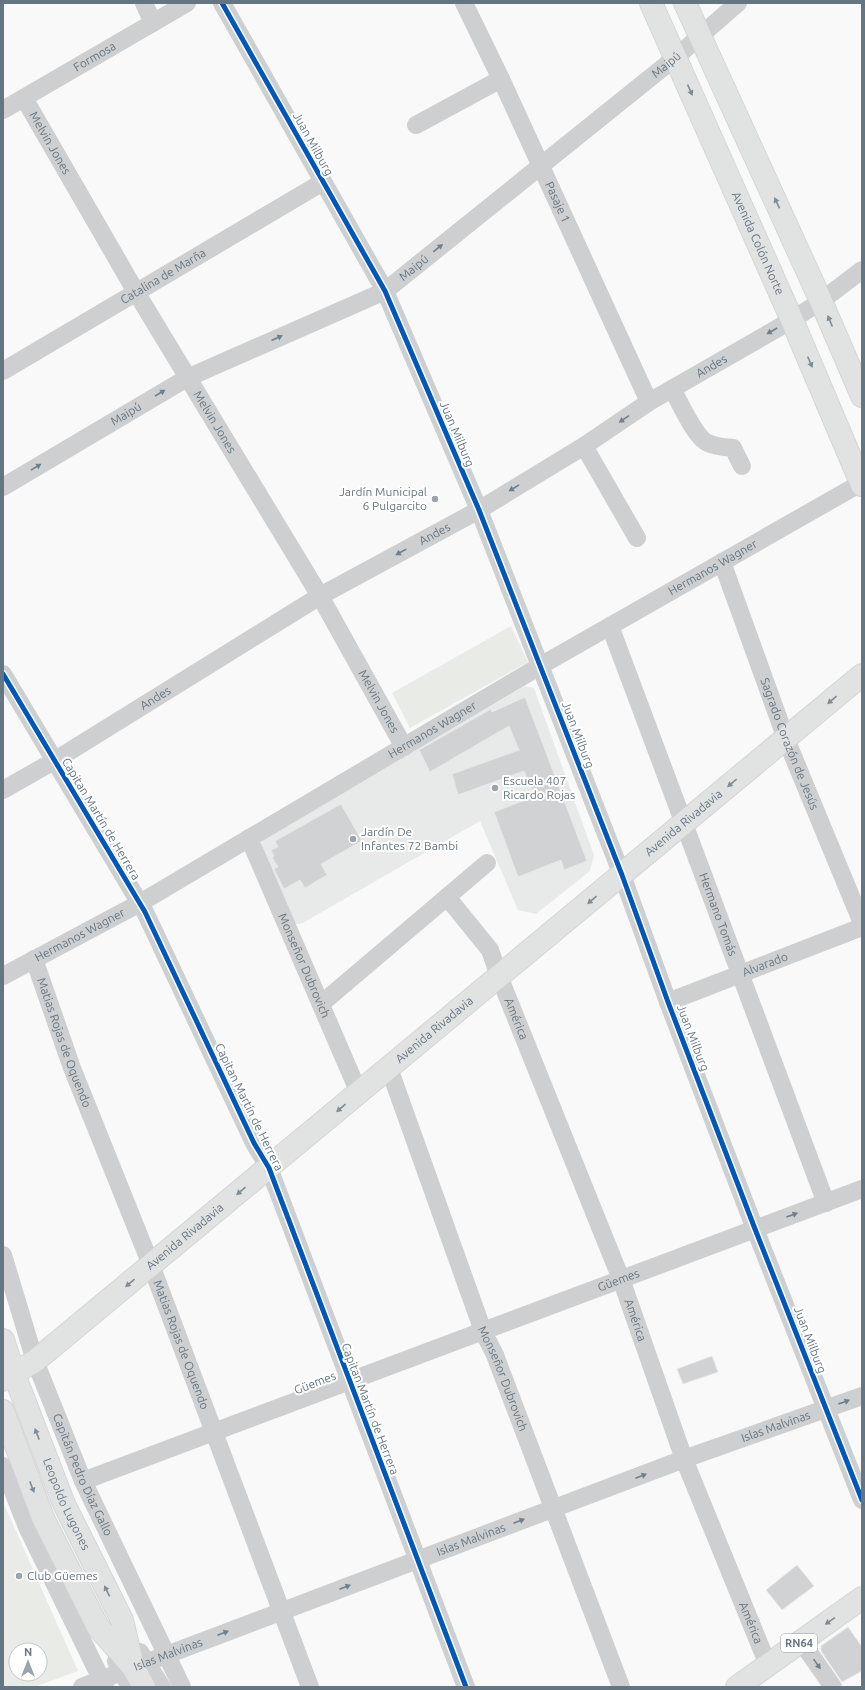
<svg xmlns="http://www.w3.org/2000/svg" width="865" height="1690" font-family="Ubuntu,sans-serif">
<rect width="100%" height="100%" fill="#f9f9f9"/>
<path fill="#e8e9e9" d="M 525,686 L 534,688 L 594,855 L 590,871 L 536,914 L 518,910 L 480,821 L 301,924 L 293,924 L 260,847 L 264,837 Z"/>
<g fill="#e8ebe6" fill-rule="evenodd">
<path d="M 511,626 L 528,662 L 410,728 L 392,693 Z"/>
<path d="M 3,1502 L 78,1671 L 34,1687 L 3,1687 ZM 16,1650 L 40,1650 L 40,1674 L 16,1674 Z"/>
</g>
<g fill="#d0d2d3" stroke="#e8e8e8">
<path d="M 525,697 L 587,861 L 564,870 L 561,860 L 518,877 L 494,812 L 535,796 L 524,771 L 458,795 L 452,774 L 519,750 L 509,726 L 430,772 L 419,750 L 491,709 L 492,712 Z"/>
<path d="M 341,804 L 362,841 L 321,864 L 327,875 L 305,888 L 300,880 L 284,889 L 274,869 L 278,867 L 272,857 L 274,856 L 271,850 L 278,847 L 275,841 Z"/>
<path d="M 712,1356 L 718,1372 L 683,1384 L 677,1369 Z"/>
<path d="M 797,1565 L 814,1586 L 782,1610 L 766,1590 Z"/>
<path d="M 848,1627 L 862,1647 L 862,1671 L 842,1682 L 821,1651 L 821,1646 Z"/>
</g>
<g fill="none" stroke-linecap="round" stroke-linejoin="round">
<g stroke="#d5d6d7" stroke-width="24">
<g id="major">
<path id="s18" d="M 651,3 L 792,320 L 862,485"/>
<path d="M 685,3 L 821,301 L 862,396"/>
<path id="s19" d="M 3,1340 L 14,1374 L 64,1504 L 122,1620 L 133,1667"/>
<path id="s20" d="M 3,1380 L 35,1361 L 862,675"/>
<path d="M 3,1411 L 43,1518 L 98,1627 L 133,1667 L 144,1687"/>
<path d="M 737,1687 L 862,1598"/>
</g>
</g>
<g stroke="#cecfd0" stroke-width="18">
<path d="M 144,3 L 153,23"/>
<path d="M 222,3 L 385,291 L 479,510 L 622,875 L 668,1002 L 755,1229 L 862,1500"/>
<path id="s1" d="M 464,3 L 501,79 L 649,402"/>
<path id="s2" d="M 24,98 L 136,292 L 320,596 L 404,747"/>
<path id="s3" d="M 3,110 L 187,3"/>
<path d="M 416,125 L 501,79"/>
<path id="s4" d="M 3,371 L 323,182"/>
<path d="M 672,389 C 680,402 695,438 708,443 C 716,447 725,447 733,448 L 742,466"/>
<path d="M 584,446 L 637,538"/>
<path id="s5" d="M 3,487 L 187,378 L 385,291 L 676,57 L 738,3"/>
<path id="s6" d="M 722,562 L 786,739 L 862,923"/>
<path id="s7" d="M 610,626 L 826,1203"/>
<path d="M 3,674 L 145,912 L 254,1143 L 269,1168 L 466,1687"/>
<path id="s8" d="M 3,790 L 54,761 L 320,596 L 479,510 L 584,446 L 649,402 L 792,320 L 821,301 L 862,270"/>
<path id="s9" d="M 249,838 L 359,1093"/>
<path id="s10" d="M 447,897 L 490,950 L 499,976 L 621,1279 L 684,1459 L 768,1665"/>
<path id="s11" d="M 34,959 L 72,1068 L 151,1265 L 310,1687"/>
<path id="s12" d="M 3,976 L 140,903 L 540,666 L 861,483"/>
<path id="s13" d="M 668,1002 L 862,927"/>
<path d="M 321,1004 L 487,863"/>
<path id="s14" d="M 389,1068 L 483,1331 L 495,1355 L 621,1687"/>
<path id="s15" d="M 3,1255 L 35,1361 L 83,1481 L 182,1687"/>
<path d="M 3,1466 L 27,1527 L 105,1687"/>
<path id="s16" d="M 83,1481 L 862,1189"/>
<path d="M 801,1641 L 833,1687"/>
<path d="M 140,1652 L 162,1687"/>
<path d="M 116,1661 L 130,1687"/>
<path id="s17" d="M 82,1687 L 684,1459 L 862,1396"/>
</g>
<use href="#major" stroke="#e1e2e2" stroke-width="22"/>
<g stroke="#fff" stroke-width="8">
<g id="cycleway">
<path d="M 222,3 L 385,291 L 479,510 L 622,875 L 668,1002 L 755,1229 L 862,1500"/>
<path d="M 3,674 L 145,912 L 254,1143 L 269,1168 L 466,1687"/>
</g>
</g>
<use href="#cycleway" stroke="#0057b8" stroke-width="5"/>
</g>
<defs><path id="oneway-solid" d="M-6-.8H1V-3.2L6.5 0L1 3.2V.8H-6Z"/></defs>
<g fill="#7e8c96">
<use href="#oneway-solid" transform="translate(690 90) rotate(66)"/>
<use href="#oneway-solid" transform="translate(777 203) rotate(-115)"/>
<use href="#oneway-solid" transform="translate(830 321) rotate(-113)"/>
<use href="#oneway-solid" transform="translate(810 362) rotate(67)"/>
<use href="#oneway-solid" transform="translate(832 700) rotate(140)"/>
<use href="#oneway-solid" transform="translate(732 783) rotate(140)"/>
<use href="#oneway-solid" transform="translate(592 900) rotate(140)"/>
<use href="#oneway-solid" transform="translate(341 1108) rotate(140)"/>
<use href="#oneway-solid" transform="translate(241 1191) rotate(140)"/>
<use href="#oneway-solid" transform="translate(130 1283) rotate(140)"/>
<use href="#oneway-solid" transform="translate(37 1434) rotate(-111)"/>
<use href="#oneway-solid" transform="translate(32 1487) rotate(69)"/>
<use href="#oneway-solid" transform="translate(107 1591) rotate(-116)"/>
<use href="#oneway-solid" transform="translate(830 1621) rotate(145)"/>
</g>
<g fill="#707f8b">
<use href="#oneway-solid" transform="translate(438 248) rotate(-39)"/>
<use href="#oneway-solid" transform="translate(772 331) rotate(150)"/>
<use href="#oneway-solid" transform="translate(277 338) rotate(-24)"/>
<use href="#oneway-solid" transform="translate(160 393) rotate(-31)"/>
<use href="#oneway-solid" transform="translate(624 419) rotate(146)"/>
<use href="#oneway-solid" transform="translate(36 467) rotate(-31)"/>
<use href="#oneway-solid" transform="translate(514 488) rotate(149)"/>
<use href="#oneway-solid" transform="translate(401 552) rotate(151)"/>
<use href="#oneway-solid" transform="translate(792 1215) rotate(-20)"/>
<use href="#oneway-solid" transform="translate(844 1402) rotate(-20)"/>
<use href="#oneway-solid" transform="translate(641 1476) rotate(-21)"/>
<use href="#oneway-solid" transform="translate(519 1521) rotate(-21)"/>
<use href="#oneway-solid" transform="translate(345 1587) rotate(-21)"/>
<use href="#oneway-solid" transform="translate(223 1633) rotate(-21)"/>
<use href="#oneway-solid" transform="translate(817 1664) rotate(55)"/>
</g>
<g fill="#99a4ac" stroke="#fff" stroke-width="1.5">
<circle cx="435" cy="499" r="4"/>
<circle cx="495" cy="788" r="4"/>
<circle cx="353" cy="839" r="4"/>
<circle cx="19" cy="1576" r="4"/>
</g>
<g text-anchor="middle" stroke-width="4" stroke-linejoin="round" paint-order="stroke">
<rect fill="#fff" stroke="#939fa8" stroke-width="1" x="781" y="1634" width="36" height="18" rx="3"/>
<g font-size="11" font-weight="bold" fill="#657683">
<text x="799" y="1647">RN64</text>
</g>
<g font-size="12" fill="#657683" stroke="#fff">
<text dy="4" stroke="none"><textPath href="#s3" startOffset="106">Formosa</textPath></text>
<text dy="4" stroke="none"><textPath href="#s5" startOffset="791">Maipú</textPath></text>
<text dy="4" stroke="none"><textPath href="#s2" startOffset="52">Melvin Jones</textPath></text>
<text transform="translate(313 144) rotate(61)" y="4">Juan Milburg</text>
<text dy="4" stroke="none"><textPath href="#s1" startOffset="220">Pasaje 1</textPath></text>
<text dy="4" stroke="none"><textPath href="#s18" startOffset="263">Avenida Colón Norte</textPath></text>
<text dy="4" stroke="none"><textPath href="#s5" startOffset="467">Maipú</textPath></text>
<text dy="4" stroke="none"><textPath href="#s4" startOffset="186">Catalina de Marña</textPath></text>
<text dy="4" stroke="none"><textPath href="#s8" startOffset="826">Andes</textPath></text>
<text dy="4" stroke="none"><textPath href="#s5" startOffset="143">Maipú</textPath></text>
<text dy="4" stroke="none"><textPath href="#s2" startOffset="376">Melvin Jones</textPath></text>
<text transform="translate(457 434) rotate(67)" y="4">Juan Milburg</text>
<text dy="4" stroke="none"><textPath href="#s8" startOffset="502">Andes</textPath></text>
<text dy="4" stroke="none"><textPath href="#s12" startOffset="819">Hermanos Wagner</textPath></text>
<text dy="4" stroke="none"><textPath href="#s8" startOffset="178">Andes</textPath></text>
<text dy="4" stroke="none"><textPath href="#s2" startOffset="700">Melvin Jones</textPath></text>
<text dy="4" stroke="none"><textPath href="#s12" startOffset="495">Hermanos Wagner</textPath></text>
<text transform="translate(578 735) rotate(69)" y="4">Juan Milburg</text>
<text dy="4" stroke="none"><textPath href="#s6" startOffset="194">Sagrado Corazón de Jesús</textPath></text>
<text transform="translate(101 819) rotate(59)" y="4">Capitan Martín de Herrera</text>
<text dy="4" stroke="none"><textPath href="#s20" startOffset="880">Avenida Rivadavia</textPath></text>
<text dy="4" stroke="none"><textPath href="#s7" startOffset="308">Hermano Tomás</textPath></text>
<text dy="4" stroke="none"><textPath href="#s12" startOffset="87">Hermanos Wagner</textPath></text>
<text dy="4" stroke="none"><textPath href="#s9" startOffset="139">Monseñor Dubrovich</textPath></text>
<text dy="4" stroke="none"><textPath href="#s13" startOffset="104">Alvarado</textPath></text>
<text dy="4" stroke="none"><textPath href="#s10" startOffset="142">América</textPath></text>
<text dy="4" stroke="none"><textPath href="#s20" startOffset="556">Avenida Rivadavia</textPath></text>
<text transform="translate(693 1038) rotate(69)" y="4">Juan Milburg</text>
<text dy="4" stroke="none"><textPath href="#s11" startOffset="89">Matias Rojas de Oquendo</textPath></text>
<text transform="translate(249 1107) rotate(64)" y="4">Capitan Martín de Herrera</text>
<text dy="4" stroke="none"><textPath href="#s20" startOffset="232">Avenida Rivadavia</textPath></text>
<text dy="4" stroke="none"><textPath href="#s16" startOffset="572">Güemes</textPath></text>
<text dy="4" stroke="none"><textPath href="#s10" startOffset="466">América</textPath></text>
<text transform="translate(810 1340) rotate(69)" y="4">Juan Milburg</text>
<text dy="4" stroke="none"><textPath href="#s11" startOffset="413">Matias Rojas de Oquendo</textPath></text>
<text dy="4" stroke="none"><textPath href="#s14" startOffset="331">Monseñor Dubrovich</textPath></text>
<text transform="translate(315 1383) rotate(-21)" y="4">Güemes</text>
<text transform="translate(370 1409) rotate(69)" y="4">Capitan Martín de Herrera</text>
<text dy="4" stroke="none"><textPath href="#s17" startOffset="741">Islas Malvinas</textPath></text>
<text dy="4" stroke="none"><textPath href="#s15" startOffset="234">Capitán Pedro Díaz Gallo</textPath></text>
<text dy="4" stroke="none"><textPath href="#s19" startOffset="176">Leopoldo Lugones</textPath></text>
<text dy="4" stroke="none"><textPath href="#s17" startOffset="416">Islas Malvinas</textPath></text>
<text dy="4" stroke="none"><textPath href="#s10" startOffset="790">América</textPath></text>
<text dy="4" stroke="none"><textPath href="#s17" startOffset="92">Islas Malvinas</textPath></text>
</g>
<g font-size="12" fill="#657683" stroke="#fff" text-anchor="start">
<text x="427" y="496" text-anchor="end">Jardín Municipal<tspan x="427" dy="14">6 Pulgarcito</tspan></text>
<text x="503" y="785">Escuela 407<tspan x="503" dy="14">Ricardo Rojas</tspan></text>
<text x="361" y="836">Jardín De<tspan x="361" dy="14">Infantes 72 Bambi</tspan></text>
<text x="27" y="1580">Club Güemes</text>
</g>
</g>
<rect width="865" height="1690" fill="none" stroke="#657683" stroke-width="8"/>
<g transform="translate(28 1662)"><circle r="19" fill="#ffffff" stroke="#c1c8cd"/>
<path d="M0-3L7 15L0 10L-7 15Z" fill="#99a4ac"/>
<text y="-6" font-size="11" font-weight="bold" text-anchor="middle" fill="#657683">N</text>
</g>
</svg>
